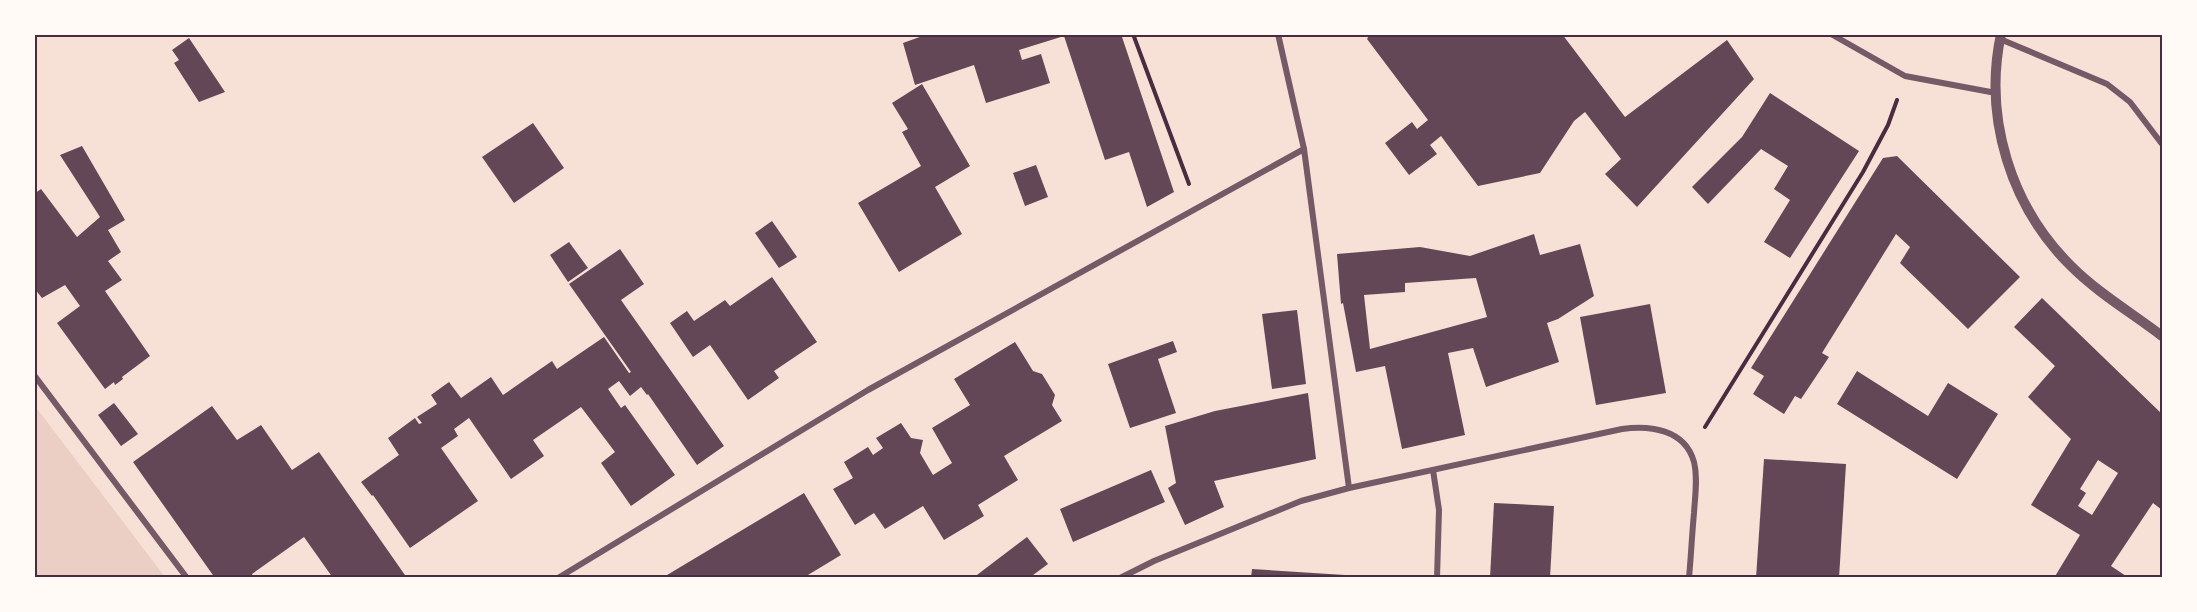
<svg xmlns="http://www.w3.org/2000/svg" width="2197" height="612" font-family="'Open Sans',sans-serif">
<rect width="100%" height="100%" fill="#f7e1d7"/>
<path fill="#ebcfc5" d="M 35,406 L 165,577 L 35,577 Z"/>
<g fill="#644757" fill-rule="evenodd">
<path d="M 928,34 L 964,34 L 965,37 L 973,34 L 1121,34 L 1174,192 L 1147,207 L 1129,152 L 1105,160 L 1064,36 L 1019,50 L 1022,60 L 1041,54 L 1050,83 L 986,103 L 974,65 L 915,85 L 903,43 Z"/>
<path d="M 1370,34 L 1562,34 L 1625,117 L 1727,40 L 1754,79 L 1637,207 L 1605,174 L 1621,159 L 1585,112 L 1574,121 L 1540,173 L 1478,186 L 1441,136 L 1430,145 L 1437,154 L 1409,175 L 1385,143 L 1412,122 L 1417,129 L 1428,120 L 1367,39 Z"/>
<path d="M 189,38 L 225,92 L 199,102 L 174,63 L 179,60 L 172,50 Z"/>
<path d="M 922,84 L 970,166 L 935,187 L 962,234 L 899,272 L 858,203 L 921,166 L 902,132 L 908,129 L 892,103 Z"/>
<path d="M 1770,93 L 1859,151 L 1790,258 L 1764,242 L 1790,200 L 1774,189 L 1788,166 L 1761,149 L 1708,204 L 1692,187 L 1742,137 Z"/>
<path d="M 533,123 L 564,168 L 514,203 L 482,157 Z"/>
<path d="M 82,146 L 125,220 L 108,230 L 121,252 L 108,261 L 122,280 L 105,291 L 150,356 L 122,377 L 123,379 L 115,385 L 114,382 L 105,389 L 57,323 L 80,306 L 65,285 L 42,298 L 34,288 L 34,194 L 41,189 L 77,237 L 100,217 L 60,155 Z"/>
<path d="M 1897,156 L 2020,277 L 1968,329 L 1900,263 L 1910,247 L 1896,234 L 1822,353 L 1829,357 L 1801,399 L 1795,396 L 1784,414 L 1753,394 L 1764,376 L 1751,368 L 1883,158 Z"/>
<path d="M 1036,165 L 1048,197 L 1025,206 L 1013,173 Z"/>
<path d="M 772,221 L 797,257 L 779,268 L 755,233 Z"/>
<path d="M 1534,234 L 1540,255 L 1580,244 L 1594,296 L 1558,319 L 1547,323 L 1559,362 L 1486,387 L 1473,348 L 1448,353 L 1465,435 L 1402,449 L 1385,366 L 1356,372 L 1343,303 L 1341,304 L 1337,254 L 1420,247 L 1470,256 ZM 1476,278 L 1487,317 L 1370,349 L 1364,295 L 1405,292 L 1405,283 Z"/>
<path d="M 569,242 L 588,268 L 568,282 L 550,255 Z"/>
<path d="M 620,249 L 644,284 L 621,300 L 724,446 L 697,465 L 648,394 L 647,395 L 641,387 L 630,396 L 619,381 L 608,389 L 621,408 L 625,405 L 675,475 L 631,506 L 601,463 L 615,452 L 581,407 L 533,440 L 544,456 L 511,479 L 469,418 L 454,429 L 458,436 L 441,448 L 478,501 L 410,548 L 373,495 L 372,496 L 361,482 L 399,455 L 388,438 L 415,418 L 419,424 L 422,423 L 417,417 L 437,404 L 431,395 L 449,382 L 461,398 L 491,377 L 503,395 L 552,361 L 557,369 L 604,337 L 629,373 L 631,372 L 569,284 Z"/>
<path d="M 772,277 L 817,342 L 774,371 L 779,378 L 748,400 L 710,345 L 693,357 L 670,323 L 687,311 L 694,321 L 725,300 L 730,306 Z"/>
<path d="M 2042,298 L 2162,414 L 2162,510 L 2153,503 L 2111,566 L 2129,578 L 2054,578 L 2080,535 L 2031,505 L 2071,439 L 2028,397 L 2055,366 L 2014,327 ZM 2098,460 L 2118,473 L 2092,515 L 2078,506 L 2086,493 L 2080,489 Z"/>
<path d="M 1650,304 L 1666,393 L 1596,405 L 1580,317 Z"/>
<path d="M 1297,310 L 1306,384 L 1272,389 L 1262,314 Z"/>
<path d="M 1173,341 L 1177,352 L 1158,359 L 1176,413 L 1130,428 L 1108,364 Z"/>
<path d="M 1015,342 L 1033,371 L 1042,374 L 1055,395 L 1052,405 L 1062,421 L 1004,456 L 1018,480 L 978,505 L 984,516 L 944,540 L 923,506 L 885,529 L 874,513 L 855,525 L 833,489 L 853,478 L 844,462 L 868,447 L 873,455 L 883,448 L 876,438 L 901,423 L 911,438 L 923,440 L 920,453 L 933,475 L 952,463 L 932,428 L 970,405 L 954,379 Z"/>
<path d="M 1857,371 L 1928,416 L 1948,383 L 1998,414 L 1957,479 L 1837,404 Z"/>
<path d="M 1308,393 L 1316,459 L 1214,481 L 1224,507 L 1185,525 L 1168,488 L 1176,483 L 1165,426 L 1215,411 Z"/>
<path d="M 114,403 L 138,434 L 121,446 L 98,415 Z"/>
<path d="M 212,406 L 237,440 L 261,425 L 292,470 L 319,452 L 407,578 L 333,578 L 304,537 L 252,574 L 254,578 L 215,578 L 133,462 Z"/>
<path d="M 1764,459 L 1846,464 L 1839,578 L 1756,578 Z"/>
<path d="M 1151,470 L 1165,502 L 1073,542 L 1060,509 Z"/>
<path d="M 804,493 L 841,555 L 803,578 L 662,578 Z"/>
<path d="M 1494,503 L 1554,506 L 1550,578 L 1490,578 Z"/>
<path d="M 1027,537 L 1048,564 L 1029,578 L 973,578 Z"/>
<path d="M 1252,569 L 1361,576 L 1361,578 L 1251,578 Z"/>
</g>
<g fill="none" stroke-linecap="round" stroke-linejoin="round">
<g stroke="#4a2c40" stroke-width="4">
<path d="M 1133,34 L 1189,184"/>
<path d="M 1705,427 L 1863,172 L 1888,125 L 1897,100"/>
</g>
<g stroke="#755966" stroke-width="6">
<path d="M 1831,34 L 1905,76 L 1996,93"/>
<path d="M 2000,39 L 2107,84 L 2130,102 L 2162,144"/>
<path d="M 34,375 L 187,578"/>
<path d="M 1433,470 L 1439,510 L 1437,578"/>
<path d="M 1349,488 L 1622,429 C 1649,425 1685,429 1694,462 C 1698,478 1695,496 1694,513 C 1692,534 1691,556 1689,578"/>
<path d="M 558,578 L 868,390 L 1304,149"/>
<path d="M 1120,578 L 1154,561 L 1301,501 L 1349,488 L 1304,149 L 1278,34"/>
</g>
<path stroke="#755966" stroke-width="10" d="M 2001,34 C 1983,118 2011,207 2071,266 C 2098,293 2132,313 2162,336"/>
</g>
<rect width="2197" height="612" fill="none" stroke="#fffaf5" stroke-width="72"/>
<rect x="36" y="36" width="2125" height="540" fill="none" stroke="#4a2c40" stroke-width="2"/>
</svg>
